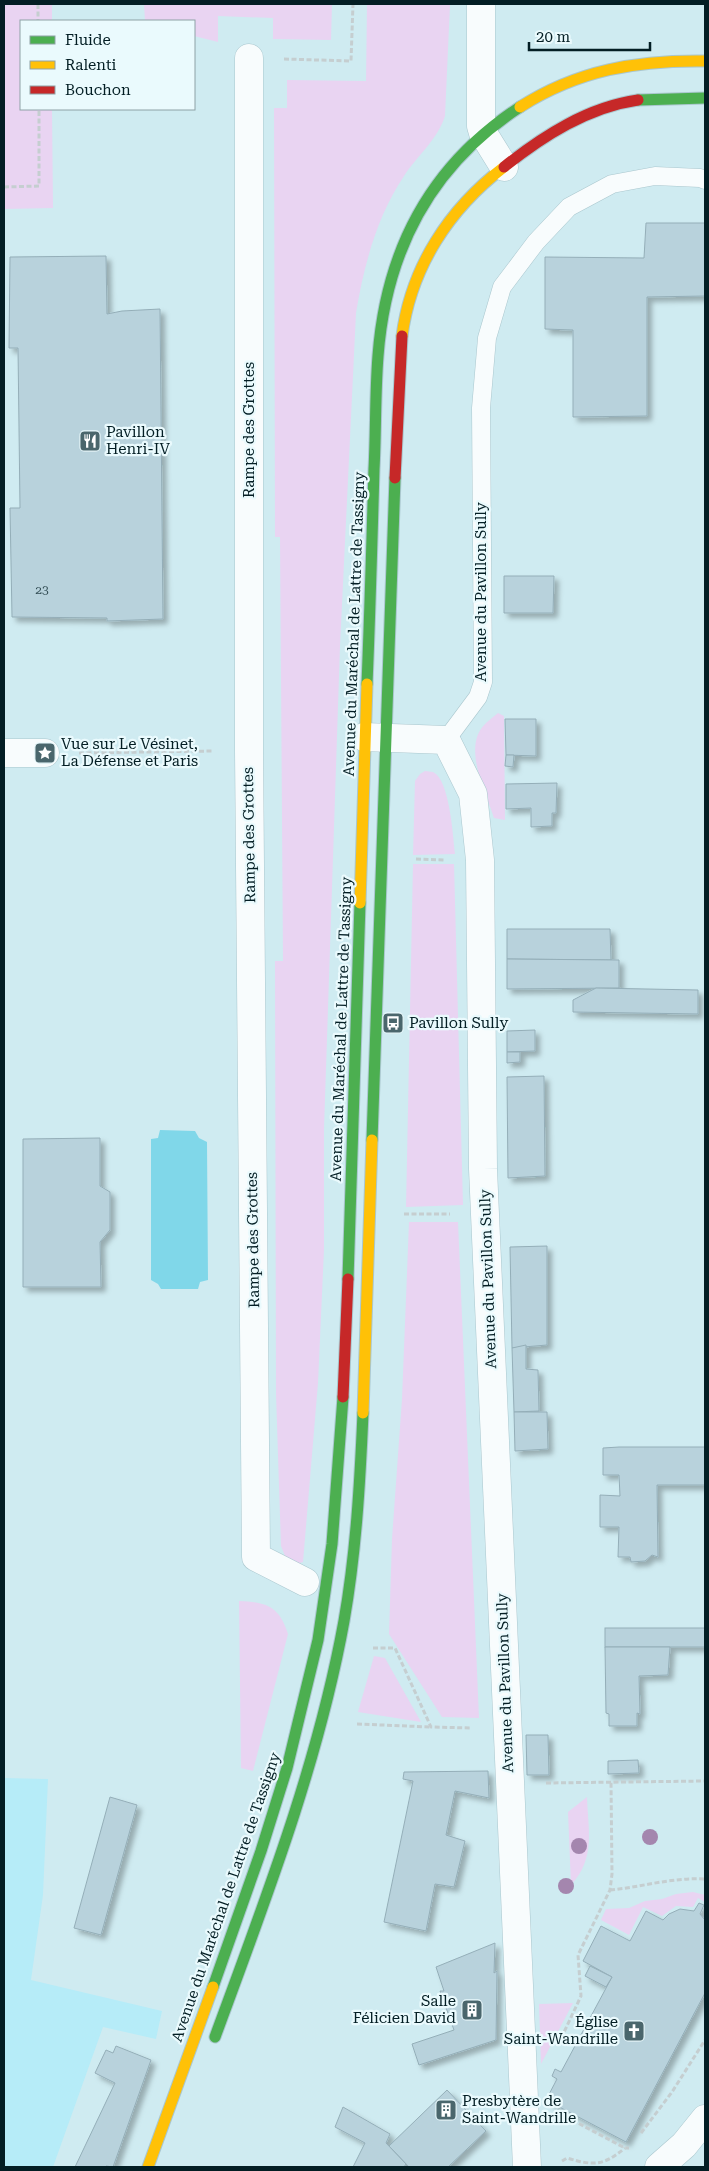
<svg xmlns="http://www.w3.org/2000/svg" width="709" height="2171" font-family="'Roboto Serif',serif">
<defs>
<filter id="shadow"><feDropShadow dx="4.5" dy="4.5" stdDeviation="2.5" flood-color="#0004"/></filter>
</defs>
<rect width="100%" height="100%" fill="#cfebf1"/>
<path fill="#b6ecf8" d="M 4,1778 L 48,1779 L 43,1895 L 31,1980 L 162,2011 L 156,2039 L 103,2027 L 53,2167 L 4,2167 Z"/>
<g fill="#e9d4f2">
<path d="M 4,4 L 52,4 L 52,21 L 21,21 L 21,109 L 52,109 L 53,208 L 4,209 Z"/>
<path d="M 144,4 L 332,4 L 331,40 L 273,39 L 273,18 L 218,16 L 218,42 L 194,36 L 194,21 L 145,21 Z"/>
<path d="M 367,4 L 450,5 L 445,116 C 438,139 417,156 404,176 C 377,216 364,265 356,313 L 340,646 L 324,1129 L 324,1249 L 318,1383 L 303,1562 L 289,1566 L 281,1546 L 276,1394 L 275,961 L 283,961 L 280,537 L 275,537 L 274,108 L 287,108 L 287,80 L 366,81 Z"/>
<path d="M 498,713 L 504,716 L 505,820 L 494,818 C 486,793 465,752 481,729 C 485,723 492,718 498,713 Z"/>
<path d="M 425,771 C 426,771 432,772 433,772 C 450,780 453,837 455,854 L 413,855 L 415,781 L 420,774 Z"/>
<path d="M 413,864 L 454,864 L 463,1205 L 406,1207 Z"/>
<path d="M 409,1222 L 458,1222 L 479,1718 L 442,1717 L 389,1634 L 392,1539 L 402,1399 Z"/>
<path d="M 239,1601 C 267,1602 279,1606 288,1634 L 253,1771 L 241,1768 Z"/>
<path d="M 374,1656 L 385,1658 L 421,1722 L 358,1712 Z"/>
<path d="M 587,1797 C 588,1830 596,1858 571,1885 L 568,1812 Z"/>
<path d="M 693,1892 L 705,1895 L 705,1902 L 698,1898 L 693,1907 L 676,1906 L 662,1916 L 643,1907 L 629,1935 L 601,1920 L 606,1909 L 629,1908 L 645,1901 L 662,1899 L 676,1894 Z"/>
<path d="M 573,2003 L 541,2064 L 539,2004 Z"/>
</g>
<path fill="#80d7e9" d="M 160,1130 L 195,1131 L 199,1138 L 207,1142 L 208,1280 L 200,1282 L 198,1289 L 161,1289 L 158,1284 L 151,1280 L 151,1139 L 158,1138 Z"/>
<g fill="#b8d2dc" stroke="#94aeb8" filter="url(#shadow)">
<path d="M 646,223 L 705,223 L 705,296 L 647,297 L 647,416 L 573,417 L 573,330 L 545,329 L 545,257 L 644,258 Z"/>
<path d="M 106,256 L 107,314 L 122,311 L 160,309 L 163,619 L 107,621 L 107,618 L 12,617 L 10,508 L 20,508 L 18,348 L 9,348 L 10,257 Z"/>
<path d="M 504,576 L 554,576 L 553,613 L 504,613 Z"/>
<path d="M 505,719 L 536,719 L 536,756 L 506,755 Z"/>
<path d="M 506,755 L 514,755 L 513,767 L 505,766 Z"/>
<path d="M 557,783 L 556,813 L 552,813 L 552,826 L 531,827 L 531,808 L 506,809 L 506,784 Z"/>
<path d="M 507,929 L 610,929 L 611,960 L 507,959 Z"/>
<path d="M 507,959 L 619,960 L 619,988 L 507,989 Z"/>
<path d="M 596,988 L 698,990 L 698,1014 L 573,1012 L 573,1000 Z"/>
<path d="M 535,1030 L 535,1051 L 507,1052 L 507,1031 Z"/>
<path d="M 507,1052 L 520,1052 L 520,1062 L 507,1063 Z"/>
<path d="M 544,1076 L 545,1176 L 508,1178 L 507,1077 Z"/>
<path d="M 100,1138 L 100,1186 L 110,1192 L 110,1230 L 100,1242 L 101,1287 L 23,1287 L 23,1139 Z"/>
<path d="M 547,1246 L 547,1345 L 512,1348 L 510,1247 Z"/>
<path d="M 526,1345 L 526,1369 L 538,1370 L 539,1411 L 514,1412 L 512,1348 Z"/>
<path d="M 514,1412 L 547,1412 L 548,1449 L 515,1451 Z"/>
<path d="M 619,1447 L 705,1447 L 705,1485 L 657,1485 L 658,1557 L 652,1555 L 645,1561 L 631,1562 L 630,1557 L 618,1557 L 619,1527 L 600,1527 L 600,1495 L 620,1496 L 619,1475 L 603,1475 L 603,1448 Z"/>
<rect x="605" y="1628" width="100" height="19"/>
<path d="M 605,1647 L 670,1647 L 668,1675 L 639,1676 L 640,1714 L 637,1713 L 637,1726 L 609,1726 L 609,1714 L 606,1713 Z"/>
<path d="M 526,1735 L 548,1735 L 549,1775 L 527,1775 Z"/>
<path d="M 638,1760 L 639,1773 L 608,1774 L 608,1761 Z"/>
<path d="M 488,1771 L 489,1798 L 455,1791 L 446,1835 L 465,1841 L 454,1887 L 435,1884 L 426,1931 L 384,1922 L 413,1781 L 403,1779 L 404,1772 Z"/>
<path d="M 110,1797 L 137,1805 L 101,1935 L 74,1928 Z"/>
<path d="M 699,1903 L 704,1905 L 700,1914 L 705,1920 L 705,1993 L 626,2142 L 546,2100 L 557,2079 L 552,2076 L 555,2069 L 561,2072 L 612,1977 L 583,1961 L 601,1926 L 630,1941 L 646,1911 L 663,1920 L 669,1914 L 680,1909 L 694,1911 Z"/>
<path d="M 495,1943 L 494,1973 L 497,1971 L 496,2040 L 419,2065 L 412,2044 L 454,2030 L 440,1991 L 444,1991 L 436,1967 Z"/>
<path d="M 590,1966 L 612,1977 L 606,1987 L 585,1976 Z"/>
<path d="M 116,2046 L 151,2060 L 113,2167 L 106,2166 L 105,2167 L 75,2167 L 115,2083 L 95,2073 L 106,2050 L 113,2053 Z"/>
<path d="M 447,2090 L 486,2131 L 448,2167 L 409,2167 L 389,2146 Z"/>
<path d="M 343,2107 L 390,2134 L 386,2143 L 406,2164 L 404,2167 L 353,2167 L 365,2143 L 335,2127 Z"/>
</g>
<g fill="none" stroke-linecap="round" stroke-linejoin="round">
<g stroke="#aac7ce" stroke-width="19">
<path id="lane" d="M 446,740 L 478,697 L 483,682 L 481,408 L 487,338 L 502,287 L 536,242 L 569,207 L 612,184 L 655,176 L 700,178 L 705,180"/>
</g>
<g stroke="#aac7ce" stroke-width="29">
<g id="street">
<path d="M 481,4 L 481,126 L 483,133 L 504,167"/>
<path d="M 249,58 L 249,751 L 256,1557 L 305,1582"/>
<path d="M 364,737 L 446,740 L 473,794 L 480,860 L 483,1169 L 527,2167"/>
<path d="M 4,753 L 45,753"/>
<path d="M 659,2167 L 684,2145 L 705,2119"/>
</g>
</g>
<g stroke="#aac7ce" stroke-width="13">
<g id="fast">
<path d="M 638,100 L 705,98"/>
<path d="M 367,684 C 370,613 372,541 374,469 C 376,432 375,394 378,356 C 386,250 431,165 520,107"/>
<path d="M 372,1140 L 395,478"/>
<path d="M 348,1279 L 360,903"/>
<path d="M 213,1987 L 261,1851 L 287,1768 L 318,1640 L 332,1544 L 343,1397"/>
<path d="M 215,2037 C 265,1901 318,1764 344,1621 C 356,1553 360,1483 363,1413"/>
</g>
</g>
<g stroke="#aac7ce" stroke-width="13">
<g id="slow">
<path d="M 520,107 C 578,70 637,60 705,61"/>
<path d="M 402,336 C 411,267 449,209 504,167"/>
<path d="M 360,903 L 367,684"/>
<path d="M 363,1413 L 372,1140"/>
<path d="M 148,2167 L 213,1987"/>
</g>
</g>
<g stroke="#aac7ce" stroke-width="13">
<g id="jam">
<path d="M 504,167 C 543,136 588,107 638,100"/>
<path d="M 395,478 L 402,336"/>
<path d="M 343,1397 L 348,1279"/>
</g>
</g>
<g stroke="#c5ced0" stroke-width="3" stroke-dasharray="5 2.5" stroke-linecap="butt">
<path d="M 38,4 L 38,21"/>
<path d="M 284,59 L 351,61 L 353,4"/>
<path d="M 4,187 L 39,186 L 39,109"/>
<path d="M 79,753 L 213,751"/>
<path d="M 416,859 L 445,860"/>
<path d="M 404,1214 L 450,1214"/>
<path d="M 373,1648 L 395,1648 L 431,1727 L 472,1728"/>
<path d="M 357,1724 L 431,1727"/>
<path d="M 546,1783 L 705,1781"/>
<path d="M 610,1890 C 642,1887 673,1877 705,1879"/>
<path d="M 558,2045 L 581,1996 L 578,1955 L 610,1890 L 612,1874 L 611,1782"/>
<path d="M 559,2113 L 625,2148 L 629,2148"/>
<path d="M 641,2133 L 672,2092 L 705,2040"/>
<path d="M 562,2161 L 567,2158 C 594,2166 603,2166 625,2148"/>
</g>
<use href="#lane" stroke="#f8fcfd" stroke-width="18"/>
<use href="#street" stroke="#f8fcfd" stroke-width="28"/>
<use href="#fast" stroke="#4caf50" stroke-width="11"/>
<use href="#slow" stroke="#ffc107" stroke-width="11"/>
<use href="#jam" stroke="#c62828" stroke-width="11"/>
</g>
<g fill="#a486ae">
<circle cx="650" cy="1837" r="8"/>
<circle cx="579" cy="1846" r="8"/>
<circle cx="566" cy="1886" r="8"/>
</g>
<defs>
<g id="restaurant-square" transform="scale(1.125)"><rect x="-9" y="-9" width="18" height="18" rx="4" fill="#4a666c" stroke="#eafafd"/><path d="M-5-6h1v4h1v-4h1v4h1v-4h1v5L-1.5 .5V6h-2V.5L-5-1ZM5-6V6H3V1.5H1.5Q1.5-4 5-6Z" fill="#fff"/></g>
<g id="sight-square" transform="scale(1.125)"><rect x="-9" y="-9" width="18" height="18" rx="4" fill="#4a666c" stroke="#eafafd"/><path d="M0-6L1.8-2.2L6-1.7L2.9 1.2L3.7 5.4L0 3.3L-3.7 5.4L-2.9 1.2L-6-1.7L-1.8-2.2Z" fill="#fff"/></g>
<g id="bus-square" transform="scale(1.125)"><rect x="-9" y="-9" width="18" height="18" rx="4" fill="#4a666c" stroke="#eafafd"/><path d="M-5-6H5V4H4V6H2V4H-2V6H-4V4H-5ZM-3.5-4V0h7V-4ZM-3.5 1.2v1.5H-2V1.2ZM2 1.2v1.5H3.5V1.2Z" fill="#fff"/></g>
<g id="building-square" transform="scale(1.125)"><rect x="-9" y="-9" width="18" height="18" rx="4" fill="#4a666c" stroke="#eafafd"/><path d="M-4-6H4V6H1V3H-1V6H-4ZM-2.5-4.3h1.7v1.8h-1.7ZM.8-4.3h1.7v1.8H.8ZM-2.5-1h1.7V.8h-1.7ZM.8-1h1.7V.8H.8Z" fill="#fff"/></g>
<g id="church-square" transform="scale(1.125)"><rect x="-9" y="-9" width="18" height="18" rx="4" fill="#4a666c" stroke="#eafafd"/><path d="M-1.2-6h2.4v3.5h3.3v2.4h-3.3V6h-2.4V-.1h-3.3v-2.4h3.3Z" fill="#fff"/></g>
</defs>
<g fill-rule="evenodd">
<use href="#restaurant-square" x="90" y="441"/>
<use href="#sight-square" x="45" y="753"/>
<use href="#bus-square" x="393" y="1023"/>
<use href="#building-square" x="472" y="2010"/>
<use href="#church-square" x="634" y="2031"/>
<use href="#building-square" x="446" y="2110"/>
</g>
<g text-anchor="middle" stroke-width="4.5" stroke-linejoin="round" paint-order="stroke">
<g font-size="12" fill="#314c53">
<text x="42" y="594">23</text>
</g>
<g font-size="15" fill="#031e24" stroke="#eafafd">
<text transform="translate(249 430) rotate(-90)" y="5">Rampe des Grottes</text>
<text transform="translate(481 592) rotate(-90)" y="5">Avenue du Pavillon Sully</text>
<text transform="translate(354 624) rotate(-88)" y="5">Avenue du Maréchal de Lattre de Tassigny</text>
<text transform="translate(249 835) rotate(-91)" y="5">Rampe des Grottes</text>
<text transform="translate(341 1029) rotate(-88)" y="5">Avenue du Maréchal de Lattre de Tassigny</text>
<text transform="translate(253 1240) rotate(-91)" y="5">Rampe des Grottes</text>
<text transform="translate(488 1279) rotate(-92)" y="5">Avenue du Pavillon Sully</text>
<text transform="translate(505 1683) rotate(-92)" y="5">Avenue du Pavillon Sully</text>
<text transform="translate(226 1897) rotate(-71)" y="5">Avenue du Maréchal de Lattre de Tassigny</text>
</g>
<g font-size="15" fill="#031e24" stroke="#eafafd" text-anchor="start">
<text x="106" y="437">Pavillon<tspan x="106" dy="17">Henri-IV</tspan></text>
<text x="61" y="749">Vue sur Le Vésinet,<tspan x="61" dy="17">La Défense et Paris</tspan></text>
<text x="409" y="1028">Pavillon Sully</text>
<text x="456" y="2006" text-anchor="end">Salle<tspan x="456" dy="17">Félicien David</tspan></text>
<text x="618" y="2027" text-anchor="end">Église<tspan x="618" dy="17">Saint-Wandrille</tspan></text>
<text x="462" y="2106">Presbytère de<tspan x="462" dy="17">Saint-Wandrille</tspan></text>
</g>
</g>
<rect width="709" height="2171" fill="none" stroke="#031e24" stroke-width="10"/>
<rect x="20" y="20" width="175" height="90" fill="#eafafd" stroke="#8ea2a6"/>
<rect x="30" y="36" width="25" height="8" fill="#4caf50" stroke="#8ea2a6"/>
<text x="65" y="45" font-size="15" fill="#031e24">Fluide</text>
<rect x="30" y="61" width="25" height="8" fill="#ffc107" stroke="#8ea2a6"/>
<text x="65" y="70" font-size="15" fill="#031e24">Ralenti</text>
<rect x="30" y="86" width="25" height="8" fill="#c62828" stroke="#8ea2a6"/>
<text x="65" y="95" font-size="15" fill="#031e24">Bouchon</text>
<path d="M529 42v8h121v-8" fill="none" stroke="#031e24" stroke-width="2.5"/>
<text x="536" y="42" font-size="15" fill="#031e24" stroke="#eafafd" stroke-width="4" paint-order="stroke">20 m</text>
</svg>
